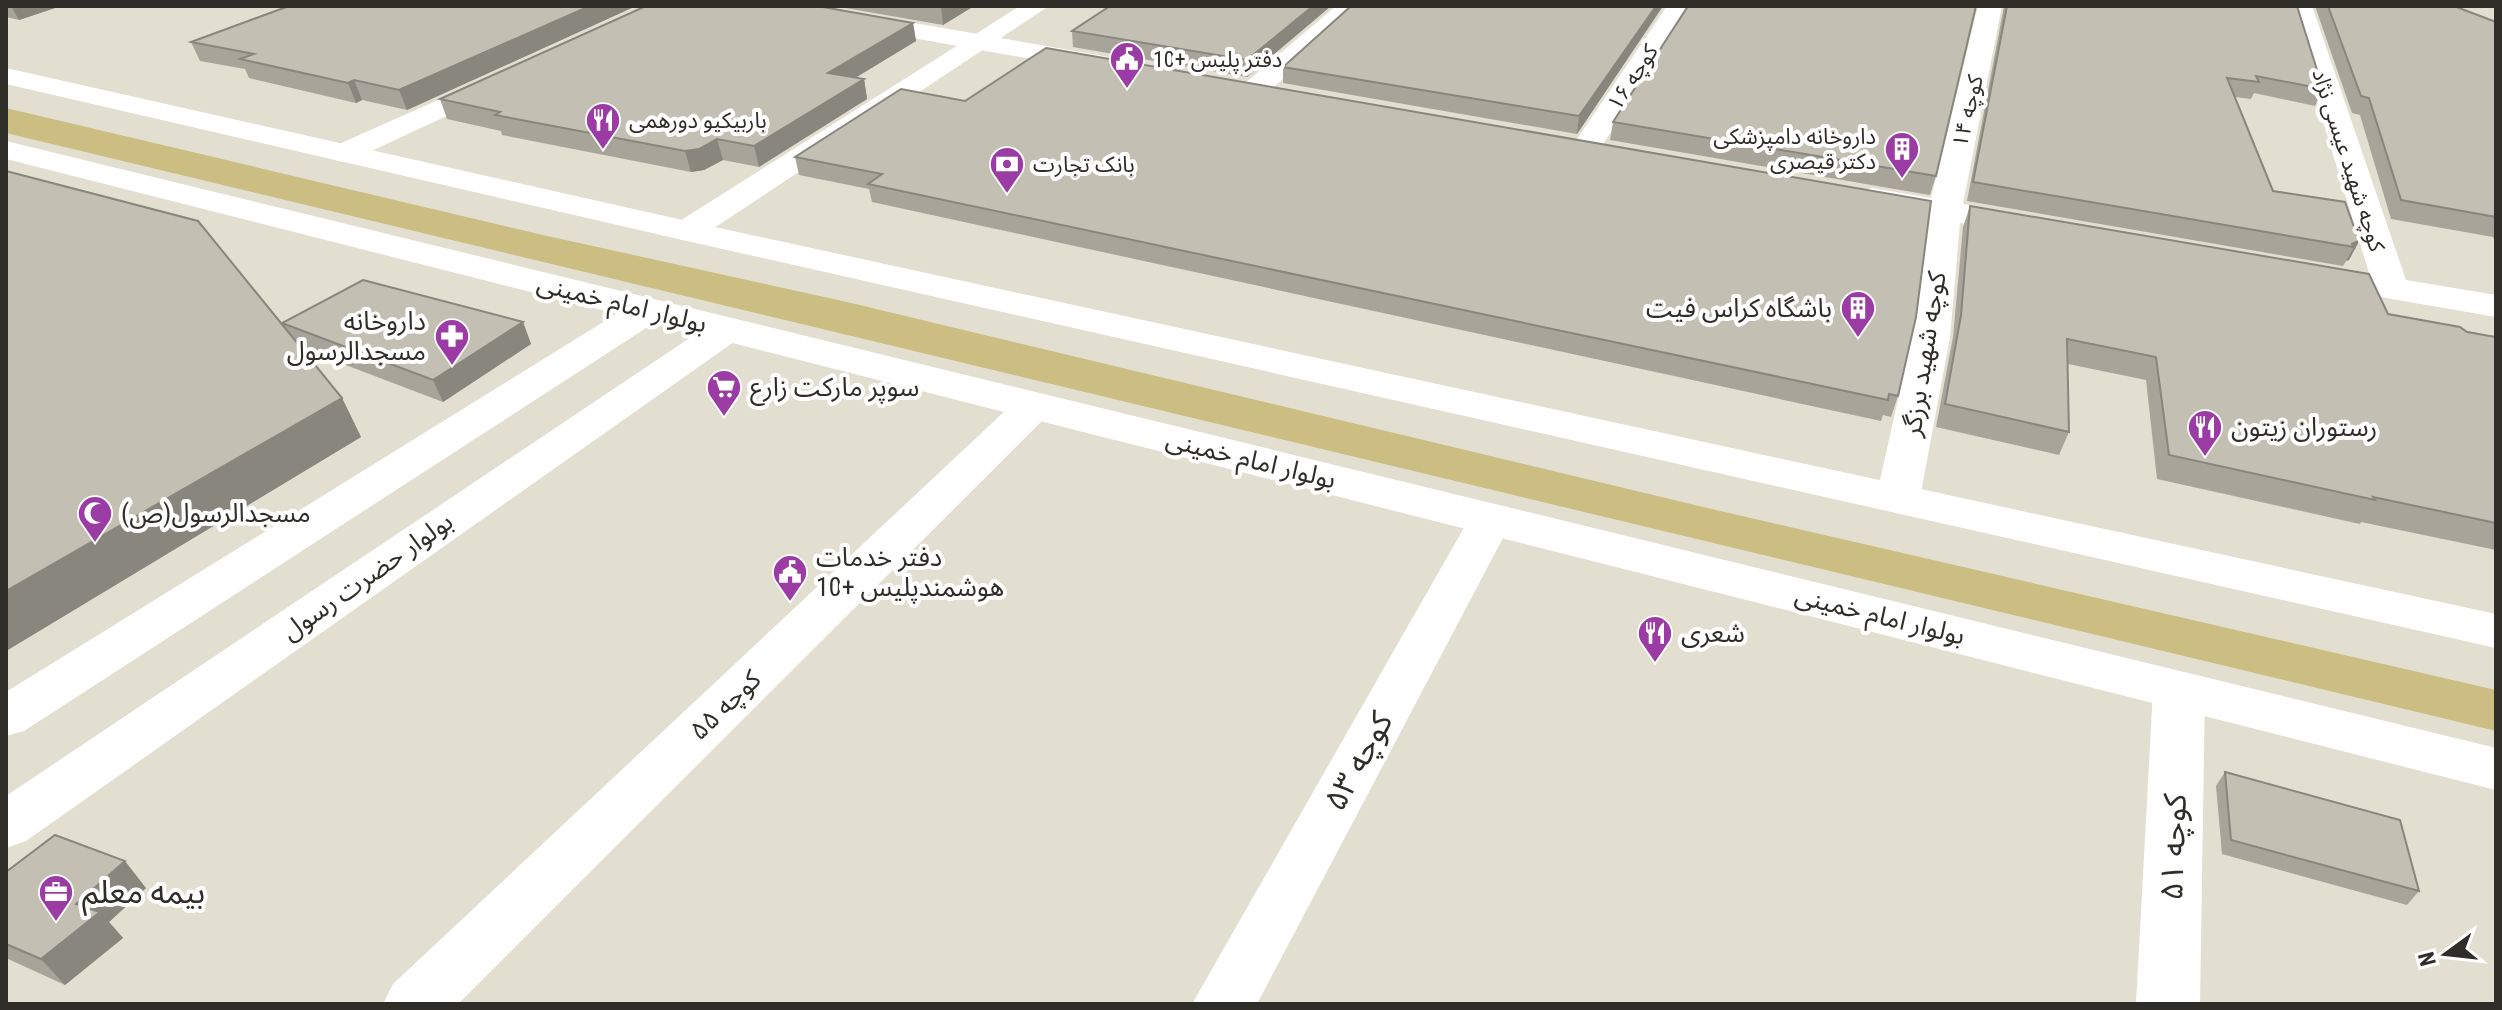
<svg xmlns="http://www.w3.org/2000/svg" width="2502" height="1010" font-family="'Roboto Condensed','Noto Sans Arabic',sans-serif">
<rect width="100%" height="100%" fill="#e2dfd1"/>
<path fill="#ccbe83" d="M 6,108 L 543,235 L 847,302 L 1699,506 L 2496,690 L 2496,731 L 6,133 Z"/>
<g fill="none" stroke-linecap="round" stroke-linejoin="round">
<g fill="#fff" fill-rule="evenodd">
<path d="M 761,6 L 816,6 L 1098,55 L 1108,57 L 1111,63 L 1108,69 L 1098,71 L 773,13 L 764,11 Z"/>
<path d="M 1336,6 L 1363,6 L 1264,96 L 1254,98 L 1244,96 L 1240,90 L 1244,84 Z"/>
<path d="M 1667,6 L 1691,6 L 1597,154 L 1586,157 L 1575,154 L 1571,148 Z"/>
<path d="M 1978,6 L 2002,6 L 1963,204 L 2037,217 L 2042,224 L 2037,231 L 2025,234 L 1960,223 L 1950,337 L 1920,498 L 1913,508 L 1898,512 L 1883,508 L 1876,498 L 1912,337 L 1928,217 L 1861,205 L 1856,198 L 1861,191 L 1872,188 L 1931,198 Z"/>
<path d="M 2288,6 L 2312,6 L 2406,280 L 2496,295 L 2496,317 L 2317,286 L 2305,282 L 2299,275 L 2305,268 L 2317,264 L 2369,273 Z"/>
<path d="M 1035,393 L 1049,396 L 1055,405 L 1049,414 L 458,1004 L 383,1004 L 393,984 L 1021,396 Z"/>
<path d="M 1491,505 L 1507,509 L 1513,519 L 1257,1004 L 1192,1004 L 1469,519 L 1475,509 Z"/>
<path d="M 2179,671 L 2197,677 L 2205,690 L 2200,1004 L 2136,1004 L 2153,690 L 2161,677 Z"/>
</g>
<g fill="#fff" fill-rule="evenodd">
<path d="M 1020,6 L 1049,6 L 699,238 L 687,241 L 675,238 L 670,231 L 675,224 Z"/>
<path d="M 497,74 L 507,76 L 511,82 L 507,88 L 354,159 L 343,162 L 332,159 L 328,153 L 332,147 Z"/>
<path d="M 647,300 L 660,303 L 665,311 L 660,319 L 24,731 L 6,736 L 6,692 L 634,303 Z"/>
<path d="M 728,318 L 741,321 L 747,329 L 741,337 L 26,841 L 6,848 L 6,796 L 715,321 Z"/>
</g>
<g fill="#fff" fill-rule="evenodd">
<path d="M 6,68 L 687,221 L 2496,614 L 2496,648 L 687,241 L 6,84 Z"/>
<path d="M 6,141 L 2496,748 L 2496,790 L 6,159 Z"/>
</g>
</g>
<g fill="#a8a499">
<path d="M 6,6 L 61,6 L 19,20 L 6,17 Z"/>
<path d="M 289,6 L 636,6 L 407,110 L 362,100 L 356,103 L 249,78 L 245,69 L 200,61 L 191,42 Z"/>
<path d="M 834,6 L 974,6 L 943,25 Z"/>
<path d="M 1331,6 L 1247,77 L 1073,47 L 1072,31 Z"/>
<path d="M 1351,6 L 1663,6 L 1577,134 L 1283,83 L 1283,67 Z"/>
<path d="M 2004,6 L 2297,6 L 2323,89 L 2315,106 L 2254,93 L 2251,99 L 2235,97 L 2273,191 L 2359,241 L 2349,260 L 2346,261 L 2343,266 L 1967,201 Z"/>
<path d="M 2315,6 L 2454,6 L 2496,22 L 2496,244 L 2493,237 L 2391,219 L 2360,115 L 2352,113 Z"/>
<path d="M 913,23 L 916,41 L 855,78 L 864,79 L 867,99 L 759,167 L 723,160 L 704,170 L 691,172 L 502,135 L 501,131 L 447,119 L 440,99 Z"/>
<path d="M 965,101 L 1898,396 L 1891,417 L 1883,415 L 1881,421 L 872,202 L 869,189 L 799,175 L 795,157 Z"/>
<path d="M 1613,122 L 1936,176 L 1930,195 L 1610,140 Z"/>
<path d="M 6,171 L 282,323 L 523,322 L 531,344 L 443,402 L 301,348 L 342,398 L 361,437 L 6,651 Z"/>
<path d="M 1970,206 L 2388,314 L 2496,337 L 2496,550 L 2361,522 L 2360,524 L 2157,479 L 2146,380 L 2068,364 L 2069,432 L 2059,455 L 1936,427 L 1953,337 L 1963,227 Z"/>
<path d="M 2225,772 L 2419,891 L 2407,905 L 2222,854 L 2216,786 Z"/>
<path d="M 6,872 L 146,888 L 109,922 L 123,938 L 65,985 L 6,958 Z"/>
</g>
<g fill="#88867d">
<path d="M 11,6 L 61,6 L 19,20 Z"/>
<path d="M 590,6 L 636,6 L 407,110 L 399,90 Z"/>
<path d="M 941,6 L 974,6 L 943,25 Z"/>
<path d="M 1313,6 L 1331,6 L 1247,77 L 1247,60 Z"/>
<path d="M 1656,6 L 1663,6 L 1577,134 L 1579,116 Z"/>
<path d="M 913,23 L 916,41 L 832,92 L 828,73 Z"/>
<path d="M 864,79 L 867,99 L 759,167 L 754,146 Z"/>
<path d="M 354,80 L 362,100 L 356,103 L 348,83 Z"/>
<path d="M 717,139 L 723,160 L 704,170 L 691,172 L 685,151 Z"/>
<path d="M 2359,241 L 2349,260 L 2346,261 L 2354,247 L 2352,244 Z"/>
<path d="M 523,322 L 531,344 L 443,402 L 433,380 Z"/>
<path d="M 342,398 L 361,437 L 6,651 L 6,591 Z"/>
<path d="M 125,861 L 146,888 L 109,922 L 123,938 L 65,985 L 41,959 L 76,904 Z"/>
</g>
<g fill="#c3bfb2" stroke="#88867d" stroke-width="2">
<path d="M 289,6 L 590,6 L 399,90 L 354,80 L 348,83 L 240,59 L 254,54 L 191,42 Z"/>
<path d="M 646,6 L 817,6 L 913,23 L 828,73 L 864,79 L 754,146 L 717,139 L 699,149 L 685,151 L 495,115 L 500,112 L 440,99 Z"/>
<path d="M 1110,6 L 1313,6 L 1247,60 L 1072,31 Z"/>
<path d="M 1351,6 L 1656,6 L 1579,116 L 1283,67 Z"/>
<path d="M 1688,6 L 1976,6 L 1936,176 L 1613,122 Z"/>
<path d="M 2007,6 L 2297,6 L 2323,89 L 2256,76 L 2259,82 L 2227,78 L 2273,191 L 2345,202 L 2359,241 L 2352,244 L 2354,247 L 1973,182 Z"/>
<path d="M 2328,6 L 2454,6 L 2496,22 L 2496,217 L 2401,200 L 2369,98 L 2361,96 Z"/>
<path d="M 1046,48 L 1931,201 L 1916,317 L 1898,396 L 1889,394 L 1888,400 L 868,184 L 882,174 L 795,157 L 901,89 L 965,101 Z"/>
<path d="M 6,171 L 198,221 L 342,398 L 6,591 Z"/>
<path d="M 1970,206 L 2369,274 L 2388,314 L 2460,327 L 2467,332 L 2496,337 L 2496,523 L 2373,497 L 2375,500 L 2169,455 L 2156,357 L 2067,339 L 2069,432 L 1945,404 L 1961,315 Z"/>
<path d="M 363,280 L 523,322 L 433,380 L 282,323 Z"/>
<path d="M 2225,772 L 2400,820 L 2419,891 L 2231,840 Z"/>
<path d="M 55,835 L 125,861 L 76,904 L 100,912 L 41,959 L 6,944 L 6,872 Z"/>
</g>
<defs>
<g id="civic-pin" transform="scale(1.8)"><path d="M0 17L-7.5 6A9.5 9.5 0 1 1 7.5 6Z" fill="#9b3ca5" stroke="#fff"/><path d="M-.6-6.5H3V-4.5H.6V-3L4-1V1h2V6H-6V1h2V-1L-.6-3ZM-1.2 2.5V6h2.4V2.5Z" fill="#fff"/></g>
<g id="restaurant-pin" transform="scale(1.8)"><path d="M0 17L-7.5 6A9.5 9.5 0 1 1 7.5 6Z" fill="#9b3ca5" stroke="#fff"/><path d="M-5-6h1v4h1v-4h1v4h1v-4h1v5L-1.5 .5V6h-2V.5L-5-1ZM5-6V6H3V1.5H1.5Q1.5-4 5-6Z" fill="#fff"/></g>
<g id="building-pin" transform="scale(1.8)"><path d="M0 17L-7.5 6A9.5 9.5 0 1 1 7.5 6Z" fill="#9b3ca5" stroke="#fff"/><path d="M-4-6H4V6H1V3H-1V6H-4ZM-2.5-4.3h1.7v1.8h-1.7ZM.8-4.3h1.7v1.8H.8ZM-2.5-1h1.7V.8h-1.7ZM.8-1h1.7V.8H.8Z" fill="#fff"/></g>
<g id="bank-pin" transform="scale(1.8)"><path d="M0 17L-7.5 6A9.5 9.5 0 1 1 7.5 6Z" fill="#9b3ca5" stroke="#fff"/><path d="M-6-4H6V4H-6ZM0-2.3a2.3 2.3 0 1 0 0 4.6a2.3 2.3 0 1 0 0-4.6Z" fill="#fff"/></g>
<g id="pharmacy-pin" transform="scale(1.8)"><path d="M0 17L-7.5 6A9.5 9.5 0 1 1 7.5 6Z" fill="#9b3ca5" stroke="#fff"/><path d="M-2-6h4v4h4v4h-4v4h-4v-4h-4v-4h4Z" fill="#fff"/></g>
<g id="supermarket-pin" transform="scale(1.8)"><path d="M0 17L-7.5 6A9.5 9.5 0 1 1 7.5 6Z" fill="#9b3ca5" stroke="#fff"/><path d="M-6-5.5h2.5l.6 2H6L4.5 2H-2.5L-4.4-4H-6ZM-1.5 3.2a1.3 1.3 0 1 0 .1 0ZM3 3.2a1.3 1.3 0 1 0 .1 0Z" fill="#fff"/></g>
<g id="mosque-pin" transform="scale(1.8)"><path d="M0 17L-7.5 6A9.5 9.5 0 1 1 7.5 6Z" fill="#9b3ca5" stroke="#fff"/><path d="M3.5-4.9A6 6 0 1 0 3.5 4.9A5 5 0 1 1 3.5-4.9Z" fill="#fff"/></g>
<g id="office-pin" transform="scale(1.8)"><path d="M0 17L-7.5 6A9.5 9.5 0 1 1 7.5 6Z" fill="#9b3ca5" stroke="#fff"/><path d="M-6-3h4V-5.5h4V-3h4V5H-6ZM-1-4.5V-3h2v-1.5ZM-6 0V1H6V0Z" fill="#fff"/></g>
</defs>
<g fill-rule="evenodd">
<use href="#civic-pin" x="1127" y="59"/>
<use href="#restaurant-pin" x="603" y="120"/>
<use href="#building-pin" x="1902" y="149"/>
<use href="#bank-pin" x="1007" y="164"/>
<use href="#building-pin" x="1858" y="308"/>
<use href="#pharmacy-pin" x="452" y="336"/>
<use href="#supermarket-pin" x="724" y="387"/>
<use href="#restaurant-pin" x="2205" y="427"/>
<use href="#mosque-pin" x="95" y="513"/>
<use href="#civic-pin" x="790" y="572"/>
<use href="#restaurant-pin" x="1655" y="633"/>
<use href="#office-pin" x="56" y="892"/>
</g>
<g text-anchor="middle" stroke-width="8" stroke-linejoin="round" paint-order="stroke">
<g font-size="22" fill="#2f2d28" stroke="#fff" text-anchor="start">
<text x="1153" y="67">دفتر پلیس +10</text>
<text x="629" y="128">باربیکیو دورهمی</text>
<text x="1876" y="144" text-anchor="end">داروخانه دامپزشکی<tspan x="1876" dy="25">دکتر قیصری</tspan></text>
<text x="1033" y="172">بانک تجارت</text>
</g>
<g font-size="22" fill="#2f2d28" stroke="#fff">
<text transform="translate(1632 77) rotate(-57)" y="8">کوچه ۱۶</text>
<text transform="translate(1967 111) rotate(-77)" y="8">کوچه ۱۴</text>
<text transform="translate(2349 160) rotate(72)" y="8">کوچه شهید عیسی نژاد</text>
</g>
<g font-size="26" fill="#2f2d28" stroke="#fff">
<text transform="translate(622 303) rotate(14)" y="9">بولوار امام خمینی</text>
<text transform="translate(1924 354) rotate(-81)" y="9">کوچه شهید برزگر</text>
<text transform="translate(1251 459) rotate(14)" y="9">بولوار امام خمینی</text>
<text transform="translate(367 576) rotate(-35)" y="9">بولوار حضرت رسول</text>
<text transform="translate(1880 615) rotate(14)" y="9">بولوار امام خمینی</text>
<text transform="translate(725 705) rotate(-44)" y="9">کوچه ۵۵</text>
</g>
<g font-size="26" fill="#2f2d28" stroke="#fff" text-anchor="start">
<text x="1832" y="317" text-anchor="end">باشگاه کراس فیت</text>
<text x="426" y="330" text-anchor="end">داروخانه<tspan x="426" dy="30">مسجدالرسول</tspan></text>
<text x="750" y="396">سوپر مارکت زارع</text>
<text x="2231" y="436">رستوران زیتون</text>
<text x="121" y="522">مسجدالرسول(ص)</text>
<text x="816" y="566">دفتر خدمات<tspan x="816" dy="30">هوشمندپلیس +10</tspan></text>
<text x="1681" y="642">شعری</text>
</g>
<g font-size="32" fill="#2f2d28" stroke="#fff">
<text transform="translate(1358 761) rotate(-61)" y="11">کوچه ۵۳</text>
<text transform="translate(2173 847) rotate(-88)" y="11">کوچه ۵۱</text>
</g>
<g font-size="32" fill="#2f2d28" stroke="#fff" text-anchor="start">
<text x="82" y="903">بیمه معلم</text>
</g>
</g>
<rect width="2502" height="1010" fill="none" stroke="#2f2d28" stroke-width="16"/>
<g transform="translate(2446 954) rotate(255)" stroke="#ffffff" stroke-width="6" paint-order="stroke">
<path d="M0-6L14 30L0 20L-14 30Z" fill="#2f2d28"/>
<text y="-12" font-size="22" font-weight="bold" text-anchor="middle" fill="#2f2d28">N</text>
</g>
</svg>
